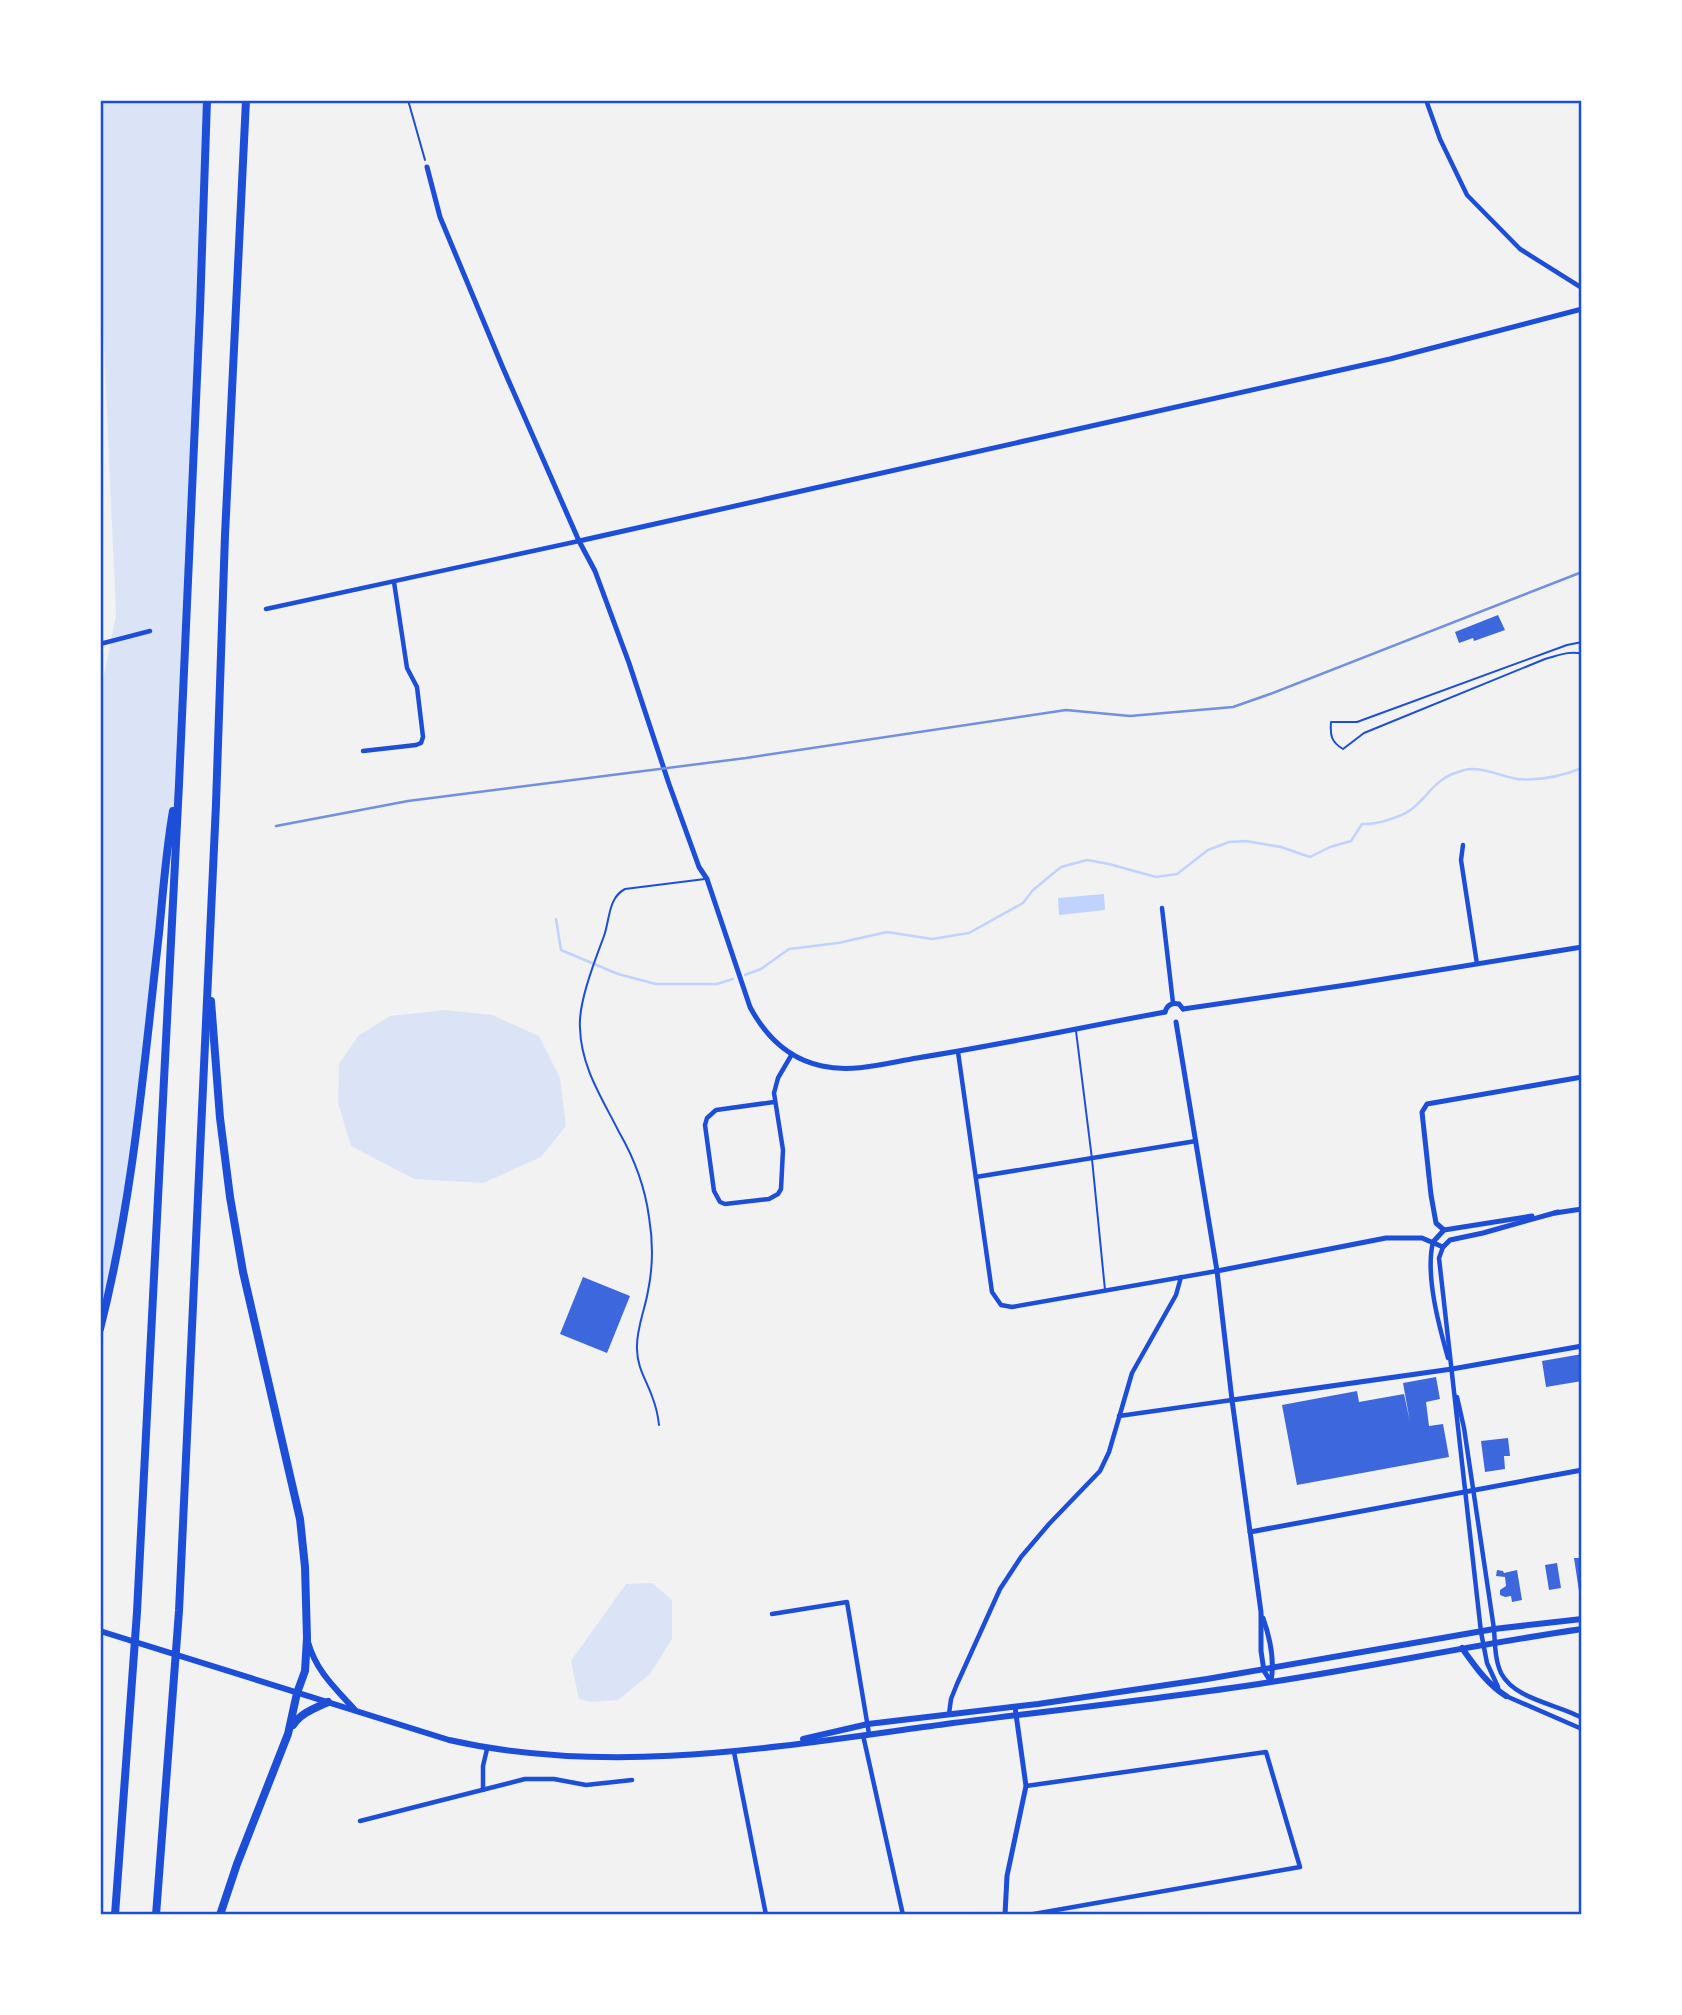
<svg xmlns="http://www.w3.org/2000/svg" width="1682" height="2015" font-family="Quicksand,sans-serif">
<rect width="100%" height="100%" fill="#f2f2f2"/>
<g fill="#dbe4f7">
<path d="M 100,100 L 207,100 L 179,784 L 172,814 L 138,1113 L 100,1329 L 100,695 L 116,615 L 100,258 Z"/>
<path d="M 445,1010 L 492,1015 L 539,1036 L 560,1078 L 566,1126 L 541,1157 L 483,1183 L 414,1179 L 351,1146 L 338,1103 L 339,1064 L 358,1036 L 390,1016 Z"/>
<path d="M 652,1583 L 672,1600 L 672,1639 L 650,1674 L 618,1700 L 590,1702 L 579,1699 L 571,1661 L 626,1584 Z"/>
</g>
<path fill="#bfd3fe" d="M 1104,894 L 1105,910 L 1059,915 L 1058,898 Z"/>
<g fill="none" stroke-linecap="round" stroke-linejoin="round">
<g stroke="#bfd3fe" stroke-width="2.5">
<path d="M 556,919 L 561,950 L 618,974 L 656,984 L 717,984 L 733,979"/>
<path d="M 745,975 L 761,969 L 789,949 L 838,943 L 887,932 L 932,939 L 969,933 L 1023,903 L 1033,890 L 1061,867 L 1087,860 L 1109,864 L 1156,877 L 1177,874 L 1208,850 L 1229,842 L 1246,841 L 1281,847 L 1310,857 L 1330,847 L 1351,841 L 1362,824 C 1375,825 1403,817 1413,808 C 1427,797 1435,780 1455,773 C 1459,772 1465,769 1470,769 C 1486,768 1503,777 1518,779 C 1540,781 1562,776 1582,768"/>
</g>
</g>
<g fill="#3d67dc">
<path d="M 1498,615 L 1505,630 L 1474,641 L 1473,638 L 1459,643 L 1455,632 Z"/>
<path d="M 583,1277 L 630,1296 L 607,1353 L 560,1334 Z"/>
<path d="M 1582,1354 L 1582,1381 L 1546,1387 L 1542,1361 Z"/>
<path d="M 1436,1377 L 1440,1399 L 1426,1402 L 1429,1426 L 1443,1424 L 1449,1457 L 1297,1485 L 1282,1405 L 1357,1391 L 1359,1402 L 1404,1394 L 1410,1422 L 1403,1383 Z"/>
<path d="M 1508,1438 L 1510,1456 L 1504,1456 L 1505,1469 L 1485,1472 L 1481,1441 Z"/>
<path d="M 1574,1558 L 1582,1558 L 1582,1590 L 1579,1591 Z"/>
<path d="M 1557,1563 L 1561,1588 L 1549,1590 L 1545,1565 Z"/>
<path d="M 1497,1570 L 1503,1571 L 1504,1573 L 1517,1570 L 1522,1600 L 1512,1602 L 1511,1596 L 1505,1597 L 1500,1595 L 1500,1590 L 1506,1586 L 1505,1577 L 1496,1576 Z"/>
</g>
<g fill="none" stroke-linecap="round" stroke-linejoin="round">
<path stroke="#1d4ed8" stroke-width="2" d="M 408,100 L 425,160"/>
<g stroke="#1d4ed8" stroke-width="2">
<path d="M 1582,642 L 1567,645 L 1357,722 L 1331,722 C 1330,735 1331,742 1343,749 L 1364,733 L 1545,659 C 1557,656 1570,650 1582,654"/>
<path d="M 1076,1031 L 1092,1159 L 1105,1290"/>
<path d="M 1580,1210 L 1582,1223"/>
<path d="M 659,1425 C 658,1416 656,1407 653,1399 C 647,1381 637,1368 637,1349 C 636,1329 645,1310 648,1291 C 653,1267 653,1241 649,1217 C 645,1187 634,1158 619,1132 C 602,1098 581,1067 580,1028 C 578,1003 595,960 604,936 C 610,919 608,898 625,889 L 705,879"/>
</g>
<g stroke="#1d4ed8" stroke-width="4.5">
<path d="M 1426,100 L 1440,139 L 1467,195 L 1520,249 L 1582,288"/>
<path d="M 266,609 L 579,541"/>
<path d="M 100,644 L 150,631"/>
<path d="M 363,751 L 416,745 L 421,743 L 423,737 L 417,687 L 407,668 L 394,582"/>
<path d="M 1463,845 L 1461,860 L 1477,964"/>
<path d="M 1162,908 L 1173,1003"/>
<path d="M 958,1052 L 992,1292 L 1001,1305 L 1012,1307 L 1217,1271"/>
<path d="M 774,1102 L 716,1110 L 707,1118 L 705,1125 L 714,1191 L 720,1202 L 725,1204 L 769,1199 L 778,1194 L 781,1189 L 783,1150 L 774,1093 L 778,1078 L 792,1054"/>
<path d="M 976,1177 L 1196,1141"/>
<path d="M 1433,1242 C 1425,1275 1439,1326 1448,1358"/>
<path d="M 1443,1247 L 1439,1258 L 1481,1632 L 1487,1663 L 1498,1687"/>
<path d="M 1457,1397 L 1464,1428 L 1494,1629 C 1495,1644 1495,1660 1501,1673 C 1515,1700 1558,1704 1582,1718"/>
<path d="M 1119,1416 L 1232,1400"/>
<path d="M 772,1614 L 847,1602 L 869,1734"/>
<path d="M 1506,1696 L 1582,1729"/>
<path d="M 949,1714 L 951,1699 L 957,1684 L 1000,1589 L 1021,1557 L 1049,1524 L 1100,1471 L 1109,1452 L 1132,1373 L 1176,1295 L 1181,1277"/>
<path d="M 863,1735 L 903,1915"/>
<path d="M 734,1752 L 766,1915"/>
<path d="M 1026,1786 L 1266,1752 L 1300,1867 L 1028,1915"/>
<path d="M 483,1790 L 483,1766 L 487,1749"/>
<path d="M 360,1821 L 525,1779 L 554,1779 L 586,1785 L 632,1780"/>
</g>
<g stroke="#1d4ed8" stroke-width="5">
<path d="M 427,167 L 440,217 L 503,368 L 579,541 L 595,571 L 629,663 L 669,784 L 699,867 L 707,879 L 750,1007 C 766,1037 788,1059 822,1066 C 853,1073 887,1063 917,1058 C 1000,1045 1083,1027 1165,1012"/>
<path d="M 579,541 L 1390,359 L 1582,309"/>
<path d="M 1183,1009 L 1353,984 L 1582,947"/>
<path d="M 1165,1012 C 1167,1005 1172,1002 1179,1004 L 1183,1009"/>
<path d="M 1176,1022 L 1217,1271 L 1232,1400 L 1261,1612 L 1261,1651 L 1264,1671 L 1271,1682"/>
<path d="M 1555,1213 L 1582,1209"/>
<path d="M 1444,1230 L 1436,1223 L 1431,1195 L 1422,1112 L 1427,1104 L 1582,1077"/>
<path d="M 1433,1242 L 1444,1230 L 1532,1216"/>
<path d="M 1217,1271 L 1386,1238 L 1422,1238 L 1443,1247 L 1450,1240 L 1483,1233 L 1558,1212"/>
<path d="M 1232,1400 L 1452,1369 L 1582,1346"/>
<path d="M 1250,1532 L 1582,1470"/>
<path d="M 1263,1618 C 1270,1638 1275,1660 1271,1681"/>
<path d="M 1005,1915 L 1007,1876 L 1026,1786 L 1015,1707"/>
</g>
<g stroke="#1d4ed8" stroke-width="6">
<path d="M 100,1631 L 449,1740 C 613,1777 782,1746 946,1724 C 1054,1710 1163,1699 1271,1682 C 1375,1666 1478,1644 1582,1629"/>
<path d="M 308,1642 C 316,1671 335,1688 355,1710"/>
<path d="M 1462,1648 C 1475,1666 1487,1684 1506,1696"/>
<path d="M 803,1739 L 868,1724 L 1038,1704 L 1207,1679 L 1494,1629 L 1582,1619"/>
</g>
<g stroke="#1d4ed8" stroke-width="8">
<path d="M 211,1001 L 220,1118 L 230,1197 L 243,1272 L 300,1519 L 305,1567 L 307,1638 L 305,1671 L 297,1693 L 288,1734 L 237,1864 L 220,1915"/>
<path d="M 100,1329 C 133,1200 144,1065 159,933 C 163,892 166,851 173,811"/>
<path d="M 293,1725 C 301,1713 315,1708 328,1702"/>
<path d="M 115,1915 L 137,1612 L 179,784 L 200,310 L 207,100"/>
<path d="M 156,1915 L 179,1611 L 216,804 L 225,535 L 246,100"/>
</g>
<path stroke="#7290e2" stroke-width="2.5" d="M 276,826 L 408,801 L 746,758 L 1066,710 L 1130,716 L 1233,707 L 1270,694 L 1582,572"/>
</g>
<rect width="1682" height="2015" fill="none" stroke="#ffffff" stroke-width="203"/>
<rect x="102" y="102" width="1478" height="1811" fill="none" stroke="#1d4ed8" stroke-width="2.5"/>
</svg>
